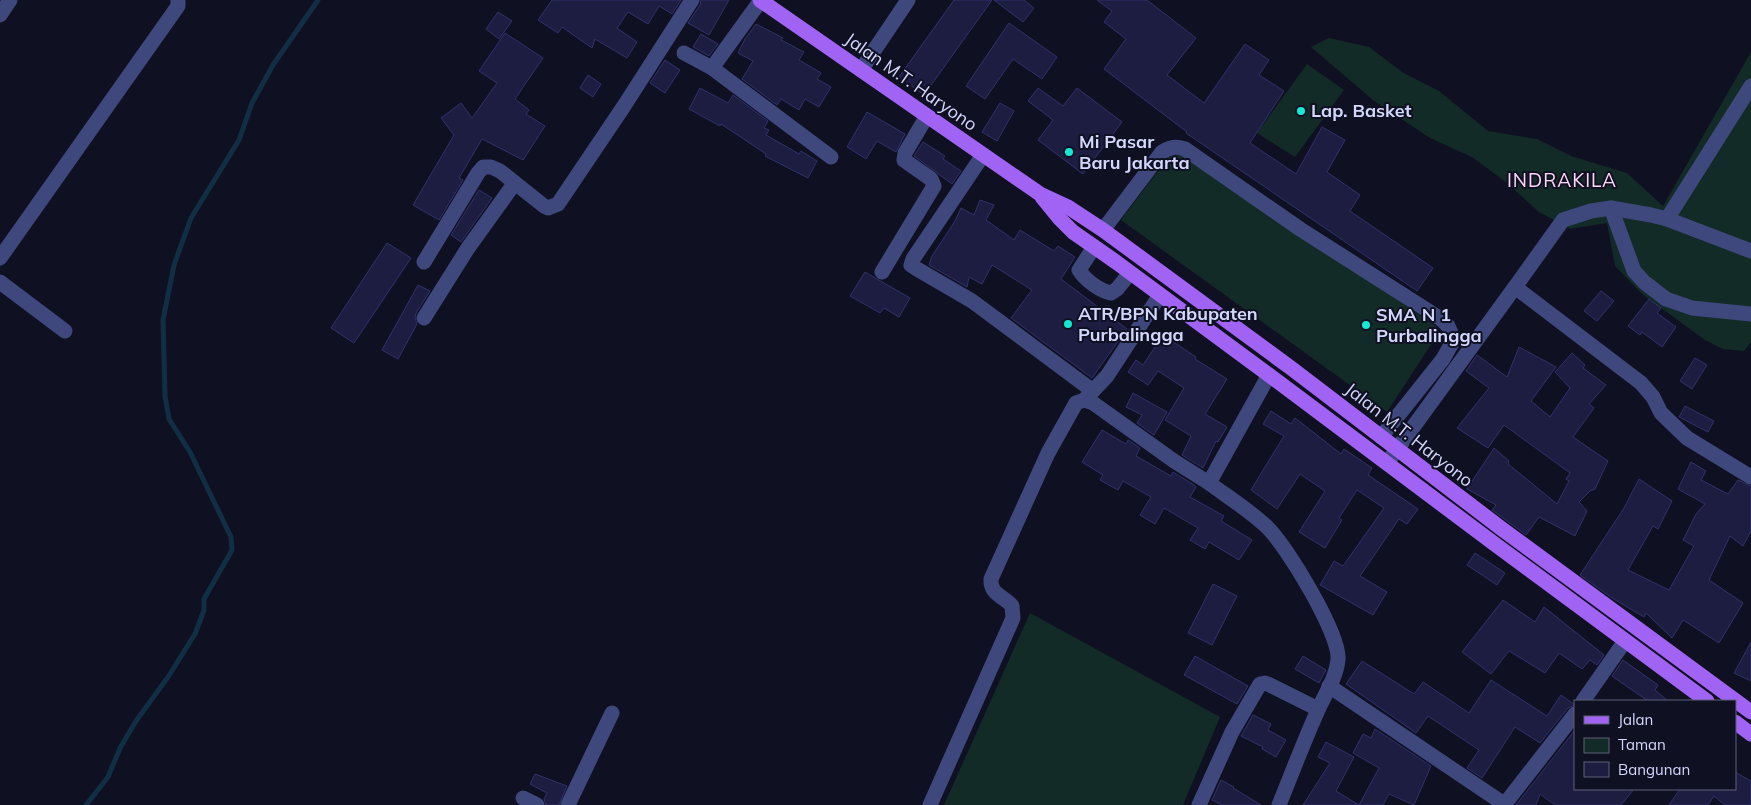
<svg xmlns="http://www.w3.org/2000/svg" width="1751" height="805" font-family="Mulish,sans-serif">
<rect width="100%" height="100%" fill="#0f1022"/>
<g fill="#132b26">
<path d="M 1329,38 L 1369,47 L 1402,72 L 1439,91 L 1488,131 L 1537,139 L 1571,156 L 1627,173 L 1663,206 L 1751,52 L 1751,342 L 1744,351 L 1723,349 L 1705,340 L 1642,294 L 1615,266 L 1607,223 L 1570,229 L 1539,212 L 1507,183 L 1472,157 L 1430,138 L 1373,100 L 1311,47 Z"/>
<path d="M 1307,64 L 1344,90 L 1295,157 L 1257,133 Z"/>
<path d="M 1170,155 L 1187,155 L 1437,327 L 1436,337 L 1387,412 L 1121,220 Z"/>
<path d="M 1030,613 L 1220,717 L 1183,805 L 944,805 Z"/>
</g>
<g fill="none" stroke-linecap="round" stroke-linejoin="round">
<path stroke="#112f44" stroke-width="5" d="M 86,805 L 108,777 L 120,748 L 136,721 L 168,677 L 195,634 L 204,610 L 204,599 L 232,550 L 231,537 L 190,452 L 169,419 L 165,396 L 163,320 L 174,265 L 191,218 L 239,140 L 252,103 L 273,65 L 318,0"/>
</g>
<g fill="#1d1d41" stroke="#31316c">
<path d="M 552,0 L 681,0 L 672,14 L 659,6 L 648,24 L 628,12 L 617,28 L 637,42 L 627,58 L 595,39 L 592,48 L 562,27 L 558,33 L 538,20 Z"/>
<path d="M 701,0 L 729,0 L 709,35 L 688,23 L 700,5 Z"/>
<path d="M 954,0 L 992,0 L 924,95 L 899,77 Z"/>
<path d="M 994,0 L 1024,0 L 1034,8 L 1023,22 Z"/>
<path d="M 1097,0 L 1147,0 L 1196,38 L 1167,75 L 1204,103 L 1245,44 L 1269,60 L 1259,75 L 1284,91 L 1250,143 L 1296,174 L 1322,127 L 1345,140 L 1327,172 L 1360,195 L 1350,211 L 1433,268 L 1417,291 L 1186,133 L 1187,132 L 1104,69 L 1126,39 L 1104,22 L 1112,11 Z"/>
<path d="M 498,12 L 512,21 L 499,39 L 486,29 Z"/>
<path d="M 1009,23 L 1057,57 L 1042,79 L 1013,59 L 985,99 L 966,86 Z"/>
<path d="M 756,24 L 783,38 L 781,40 L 804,52 L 799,60 L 821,73 L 817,79 L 831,87 L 819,107 L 805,99 L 799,110 L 781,99 L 777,105 L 742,79 L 753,61 L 738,53 L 745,39 Z"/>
<path d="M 505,33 L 543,58 L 515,99 L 529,110 L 526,114 L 545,126 L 523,160 L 482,139 L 459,178 L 463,180 L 439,220 L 413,205 L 454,135 L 441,118 L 461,103 L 472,118 L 497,83 L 479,71 Z"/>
<path d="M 701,34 L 718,44 L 709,56 L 693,47 Z"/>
<path d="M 665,60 L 680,70 L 665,93 L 650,83 Z"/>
<path d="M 588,75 L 601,84 L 593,97 L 580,88 Z"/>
<path d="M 700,88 L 728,103 L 733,95 L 768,121 L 764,128 L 769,130 L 766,135 L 799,154 L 801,151 L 817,161 L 808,178 L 765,156 L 766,154 L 721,124 L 720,126 L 689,109 Z"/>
<path d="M 1038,88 L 1063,106 L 1077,88 L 1122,122 L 1083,174 L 1038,140 L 1053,120 L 1028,101 Z"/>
<path d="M 1000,103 L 1014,111 L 997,141 L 982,132 Z"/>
<path d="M 867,112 L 905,134 L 896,152 L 877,141 L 866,159 L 847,147 Z"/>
<path d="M 923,142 L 945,156 L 943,159 L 961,171 L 952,184 L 914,156 Z"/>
<path d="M 479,190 L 492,198 L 461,242 L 451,235 Z"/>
<path d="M 980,200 L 994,205 L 986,220 L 1014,240 L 1020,230 L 1054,251 L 1058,246 L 1075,257 L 1061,279 L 1127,329 L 1092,378 L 1011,318 L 1032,290 L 992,265 L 982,284 L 969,277 L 967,287 L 929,265 L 932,256 L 955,221 L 961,208 L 974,215 Z"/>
<path d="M 387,243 L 411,258 L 354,343 L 331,328 Z"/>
<path d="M 865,272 L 910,298 L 899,317 L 884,308 L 880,313 L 850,296 Z"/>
<path d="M 418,285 L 430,291 L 416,313 L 415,318 L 417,324 L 398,359 L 382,350 Z"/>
<path d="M 1601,291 L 1614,301 L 1597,321 L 1584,311 Z"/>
<path d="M 1649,299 L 1661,308 L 1657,313 L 1676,327 L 1662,347 L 1642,332 L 1640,335 L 1628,326 Z"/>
<path d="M 1163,335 L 1196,357 L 1195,359 L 1227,379 L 1205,414 L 1227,427 L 1218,442 L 1216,441 L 1203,468 L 1182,455 L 1191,436 L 1165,420 L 1184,388 L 1158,371 L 1148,385 L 1128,372 L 1136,360 L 1143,365 Z"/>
<path d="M 1519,347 L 1556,367 L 1531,401 L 1550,417 L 1570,388 L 1555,372 L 1572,353 L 1585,365 L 1583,368 L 1606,385 L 1589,404 L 1594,408 L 1573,437 L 1608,461 L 1595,489 L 1590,491 L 1579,502 L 1587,511 L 1575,536 L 1539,517 L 1526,535 L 1492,510 L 1496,505 L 1467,489 L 1494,448 L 1509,461 L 1508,464 L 1557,504 L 1569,481 L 1566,479 L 1570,473 L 1504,425 L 1488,448 L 1457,428 L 1489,388 L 1466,371 L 1477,355 L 1507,377 Z"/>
<path d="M 1695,358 L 1707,365 L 1692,389 L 1680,381 Z"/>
<path d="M 1133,393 L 1167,412 L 1154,435 L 1137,423 L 1142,415 L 1126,407 Z"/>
<path d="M 1685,406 L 1714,421 L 1708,432 L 1679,417 Z"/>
<path d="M 1271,411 L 1291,424 L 1295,418 L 1341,454 L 1344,449 L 1372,468 L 1368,475 L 1418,509 L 1407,524 L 1399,519 L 1360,576 L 1387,592 L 1373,615 L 1320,585 L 1334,561 L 1343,566 L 1384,508 L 1357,490 L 1339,518 L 1342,520 L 1325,548 L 1299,532 L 1325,491 L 1300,474 L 1277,509 L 1251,490 L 1284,436 L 1263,424 Z"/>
<path d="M 1102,430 L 1126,444 L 1128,440 L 1140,448 L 1136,456 L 1171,476 L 1173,472 L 1194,485 L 1196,487 L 1190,497 L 1224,516 L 1221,521 L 1252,540 L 1239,560 L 1209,542 L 1205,549 L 1190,540 L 1198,528 L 1164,508 L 1155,524 L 1140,515 L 1151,497 L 1123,481 L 1118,490 L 1100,480 L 1103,475 L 1082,462 Z"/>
<path d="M 1691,462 L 1706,471 L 1701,480 L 1728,494 L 1738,480 L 1751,486 L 1751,531 L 1743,546 L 1730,536 L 1709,580 L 1743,603 L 1719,643 L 1683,620 L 1672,638 L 1646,613 L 1644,617 L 1612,598 L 1580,575 L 1624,508 L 1639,479 L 1672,501 L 1658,529 L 1653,526 L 1628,570 L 1669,590 L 1694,546 L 1683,540 L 1696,514 L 1705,504 L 1678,489 Z"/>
<path d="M 1475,553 L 1505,573 L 1497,585 L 1467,565 Z"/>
<path d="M 1213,584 L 1237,596 L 1212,645 L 1188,633 Z"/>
<path d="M 1503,600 L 1535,622 L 1544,607 L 1604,655 L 1597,665 L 1590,660 L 1582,669 L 1559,653 L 1545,673 L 1509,651 L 1491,674 L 1462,652 Z"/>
<path d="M 1751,642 L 1751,681 L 1734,673 Z"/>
<path d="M 1195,656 L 1248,686 L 1237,704 L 1184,675 Z"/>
<path d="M 1303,656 L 1326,670 L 1319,683 L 1295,669 Z"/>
<path d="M 1623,660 L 1658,685 L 1655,690 L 1668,701 L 1648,701 L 1612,676 Z"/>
<path d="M 1362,661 L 1414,694 L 1423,682 L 1469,713 L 1491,680 L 1547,716 L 1561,695 L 1575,705 L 1568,708 L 1540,743 L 1515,727 L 1482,778 L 1467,768 L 1479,750 L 1428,716 L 1416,733 L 1346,684 Z"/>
<path d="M 1253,715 L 1271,724 L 1268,730 L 1286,740 L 1276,757 L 1262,749 L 1263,747 L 1241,736 Z"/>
<path d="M 1375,729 L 1431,766 L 1414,805 L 1389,794 L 1383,805 L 1303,805 L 1330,763 L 1318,757 L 1326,742 L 1354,757 L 1336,791 L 1359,805 L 1379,768 L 1353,753 L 1363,734 L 1371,738 Z"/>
<path d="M 1575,730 L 1575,789 L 1634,789 L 1621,805 L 1555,805 L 1540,794 L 1536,805 L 1516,805 Z"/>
<path d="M 1735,772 L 1751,781 L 1751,805 L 1725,805 L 1714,796 L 1708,805 L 1669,805 L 1680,789 L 1735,789 Z"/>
<path d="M 535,774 L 567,786 L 559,805 L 546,805 L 544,799 L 547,793 L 530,784 Z"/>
<path d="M 1221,780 L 1234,787 L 1233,788 L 1261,805 L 1222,805 L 1212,800 Z"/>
</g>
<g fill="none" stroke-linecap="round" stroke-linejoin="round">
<g stroke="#3e487d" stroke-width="15">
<path d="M 761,0 L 712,68 L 831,157"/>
<path d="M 0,15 L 10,0"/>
<path d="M 684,53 L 712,68"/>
<path d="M 861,70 L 908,0"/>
<path d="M 983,155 L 913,259 L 911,265 L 917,269 L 972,301 L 1093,391"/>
<path d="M 1611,208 L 1634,271 L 1644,282 L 1666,299 L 1692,308 L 1751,314"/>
<path d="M 1667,219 L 1751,86"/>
<path d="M 1103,230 L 1162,152 C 1171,147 1175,146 1185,149 L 1300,229 L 1441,319 L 1448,326 L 1452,335 L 1452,343 L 1443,359 L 1381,437"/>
<path d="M 1094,247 L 1079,270 C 1085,280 1100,291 1111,293 L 1117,289 L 1130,273"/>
<path d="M 1751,251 L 1667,219 L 1651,215 L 1611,208 L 1591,211 L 1563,220 L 1515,287 L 1641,383 L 1653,397 L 1661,413 L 1687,438 L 1751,477"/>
<path d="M 0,258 L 178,6 L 178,0"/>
<path d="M 424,262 L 478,173 L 483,167 L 491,167 L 500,171 L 544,206 L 548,208 L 558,204 L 624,106 L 692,0"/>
<path d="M 882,272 L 934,186 L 931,179 L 904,160 L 905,153 L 927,116"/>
<path d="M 0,282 L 65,331"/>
<path d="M 424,318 L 468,248 L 514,184"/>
<path d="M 1087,397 L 1107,376 L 1160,295"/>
<path d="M 1387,463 L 1515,287"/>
<path d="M 1209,483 C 1228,497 1249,510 1267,527 C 1286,545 1341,635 1338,660 C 1336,678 1325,694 1318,710 C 1304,741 1292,773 1279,805"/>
<path d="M 1329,686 L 1504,804"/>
<path d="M 1583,701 L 1625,641"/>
<path d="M 523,798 L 537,805"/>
<path d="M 568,805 L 612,713"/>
<path d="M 930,805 L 1013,618 L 1012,606 C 1004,596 990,595 991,579 L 1048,453 L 1076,403 L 1084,400 L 1093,403 L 1174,461 L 1209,483 L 1269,375"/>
<path d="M 1199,805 L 1232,732 L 1260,684 L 1265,683 L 1268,684 L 1318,709"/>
<path d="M 1504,805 L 1575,714"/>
</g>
<g stroke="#a163f3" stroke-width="15">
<path d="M 760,0 L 1040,194 L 1068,207 L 1103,230 L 1291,368 L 1502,529 L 1751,712"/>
<path d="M 1042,197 L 1060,219 L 1073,232 L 1116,262 L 1269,375 L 1496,545 L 1707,701"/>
<path d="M 1735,722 L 1751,734"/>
</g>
</g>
<g fill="#11ead4" stroke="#0f1022" stroke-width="2">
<circle cx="1301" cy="111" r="5"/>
<circle cx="1069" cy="152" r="5"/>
<circle cx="1068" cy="324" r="5"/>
<circle cx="1366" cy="325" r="5"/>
</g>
<g text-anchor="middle" stroke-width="4" stroke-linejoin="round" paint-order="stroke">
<g font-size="18" fill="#d4d7fc" stroke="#0f1022">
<text transform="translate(911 82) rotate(35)" y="6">Jalan M.T. Haryono</text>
<text transform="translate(1409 435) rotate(38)" y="6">Jalan M.T. Haryono</text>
</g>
<g font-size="18" font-weight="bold" fill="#d4d7fc" stroke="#0f1022" text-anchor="start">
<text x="1311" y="117">Lap. Basket</text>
<text x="1079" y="148">Mi Pasar<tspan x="1079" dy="21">Baru Jakarta</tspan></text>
<text x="1078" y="320">ATR/BPN Kabupaten<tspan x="1078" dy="21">Purbalingga</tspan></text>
<text x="1376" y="321">SMA N 1<tspan x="1376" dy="21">Purbalingga</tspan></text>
</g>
<g font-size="19" letter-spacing="1" fill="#fcd6f6" stroke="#0f1022">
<text x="1562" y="187">INDRAKILA</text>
</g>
</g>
<rect x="1574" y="700" width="162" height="90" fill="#0f1022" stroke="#5e6079"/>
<rect x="1584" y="716" width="25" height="8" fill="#a163f3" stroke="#5e6079"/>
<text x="1618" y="725" font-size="15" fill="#d4d7fc">Jalan</text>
<rect x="1584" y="738" width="25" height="15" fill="#132b26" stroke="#5e6079"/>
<text x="1618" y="750" font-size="15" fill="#d4d7fc">Taman</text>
<rect x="1584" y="762" width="25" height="15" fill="#1d1d41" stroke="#5e6079"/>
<text x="1618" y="775" font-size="15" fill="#d4d7fc">Bangunan</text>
</svg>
